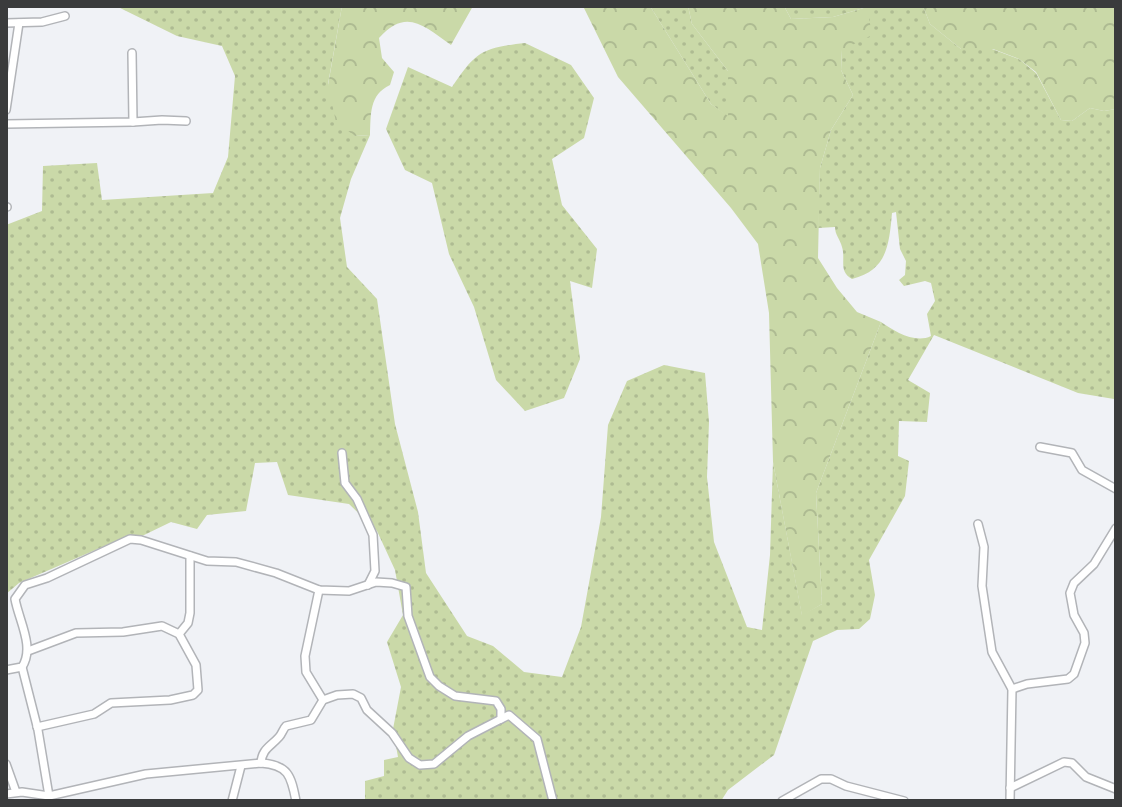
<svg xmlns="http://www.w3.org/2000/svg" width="1122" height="807" font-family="Ubuntu,sans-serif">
<defs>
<pattern id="grass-dots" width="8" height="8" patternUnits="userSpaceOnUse" patternTransform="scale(2)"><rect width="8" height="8" fill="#cad9a8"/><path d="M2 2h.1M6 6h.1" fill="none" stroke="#aebb92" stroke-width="1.8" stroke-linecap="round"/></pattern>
<pattern id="forest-crowns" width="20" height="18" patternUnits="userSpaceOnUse" patternTransform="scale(2)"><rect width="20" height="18" fill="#cad9a8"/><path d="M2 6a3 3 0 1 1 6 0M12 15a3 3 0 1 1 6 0" fill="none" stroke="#aebb92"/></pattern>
</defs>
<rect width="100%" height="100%" fill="#f0f2f6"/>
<g fill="url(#grass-dots)">
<path d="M 116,6 L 342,6 L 328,84 L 355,136 L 370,135 L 351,179 L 340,218 L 347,267 L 377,299 L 395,424 L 418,512 L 426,573 L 467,636 L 493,646 L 524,672 L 562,677 L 581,627 L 601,517 L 608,425 L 627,381 L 664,365 L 705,373 L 709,422 L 707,477 L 714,542 L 747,627 L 762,630 L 770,555 L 773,462 L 802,615 L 822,604 L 816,493 L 881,322 C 894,331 915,344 931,336 L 927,314 L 935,301 L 931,283 L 925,281 L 904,286 L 899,280 L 905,275 L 906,261 L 900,249 L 896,212 L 892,213 C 889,246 887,270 852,279 C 838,271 846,260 842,247 C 840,239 835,235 835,227 L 818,228 L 820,168 L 831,130 L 853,95 L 841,70 L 842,49 L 867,7 L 833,17 L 791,19 L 784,6 L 923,6 L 930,24 L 961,49 L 992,49 L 1019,59 L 1036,73 L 1061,120 L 1072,121 L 1090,108 L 1104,111 L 1116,109 L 1116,395 L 1114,399 L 1078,393 L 934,335 L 908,380 L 930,393 L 927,422 L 899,421 L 898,456 L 909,461 L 905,496 L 869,560 L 875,595 L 870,619 L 859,629 L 837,630 L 813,641 L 774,755 L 728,790 L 721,801 L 365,801 L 365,781 L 384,776 L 384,760 L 398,757 L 393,729 L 401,687 L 387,642 L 403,615 L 395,570 L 377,531 L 349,504 L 288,495 L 277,462 L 255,463 L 246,511 L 207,515 L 197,529 L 171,522 L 142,536 L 130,535 L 19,583 L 6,594 L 6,225 L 42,211 L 43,166 L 97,163 L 102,200 L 213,193 L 228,157 L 235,76 L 222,46 L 177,36 Z"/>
<path d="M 650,6 L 688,6 L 692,24 L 728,71 L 728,117 L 711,104 Z"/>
<path d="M 525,43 L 571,65 L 594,98 L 584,138 L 552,159 L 562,205 L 597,249 L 592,288 L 570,281 L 580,359 L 564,398 L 525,411 L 496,380 L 474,307 L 449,254 L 432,183 L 405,170 L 386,129 L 408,67 L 452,87 C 476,51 482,48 525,43 Z"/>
</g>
<g fill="url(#forest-crowns)">
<path d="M 342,6 L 473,6 L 451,45 C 423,25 406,8 379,38 L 382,58 L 394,72 L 390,85 C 369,95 371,114 370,135 L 355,136 L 336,122 L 328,85 Z"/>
<path d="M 583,6 L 650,6 L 711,104 L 728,116 L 728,71 L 692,24 L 688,6 L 784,6 L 791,19 L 833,17 L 867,7 L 872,35 L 842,50 L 841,70 L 853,95 L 831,130 L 820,168 L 818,258 L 837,288 L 857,312 L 881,322 L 816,493 L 822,604 L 802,616 L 773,462 L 769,313 L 758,244 L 731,208 L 618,77 Z"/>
<path d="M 923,6 L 1116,6 L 1116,109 L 1104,111 L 1090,108 L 1072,121 L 1061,120 L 1036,72 L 1019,59 L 993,49 L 961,49 L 930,24 Z"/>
</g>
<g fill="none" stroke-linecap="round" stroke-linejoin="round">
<g stroke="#b2b4b8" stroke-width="10">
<g id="minor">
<path d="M 6,23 L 42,22 L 65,16"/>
<path d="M 6,110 L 19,23"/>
<path d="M 133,122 L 162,120 L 186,121"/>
<path d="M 6,124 L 133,122 L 132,53"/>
<path d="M 6,207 L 7,207"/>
<path d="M 1040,447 L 1072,453 L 1082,470 L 1116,489"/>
<path d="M 342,453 L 345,483 L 357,499 L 373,535 L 375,571 L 368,585"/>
<path d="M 978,524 L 984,547 L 982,586 L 992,652 L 1012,689 L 1010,801"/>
<path d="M 319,590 L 305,656 L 306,672 L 323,700"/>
<path d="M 179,634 L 188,623 L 190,613 L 190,556"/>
<path d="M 28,651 L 76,633 L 123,632 L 162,626 L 179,634 L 196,665 L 198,690 L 193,695 L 170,700 L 111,703 L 94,714 L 37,727"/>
<path d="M 22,667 L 38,730 L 49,796"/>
<path d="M 6,670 L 22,667 C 35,647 19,621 15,599 L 25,585 L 47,578 L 130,539 L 141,540 L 207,561 L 236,562 L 276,573 L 319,590 L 349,591 L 376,582 L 392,583 L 406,587 L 408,616 L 430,677 L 439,686 L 455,696 L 496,701 L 501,709 L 501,719 L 468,736 L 434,764 L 420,765 L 409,758 L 392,733 L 367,710 L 361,698 L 353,694 L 337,695 L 323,700 L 311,720 L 286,726 C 283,729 282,734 279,737 C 270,747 262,749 261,763"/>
<path d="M 1012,689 L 1027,684 L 1068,679 L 1074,674 L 1085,643 L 1084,633 L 1074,615 L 1070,593 L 1074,583 L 1094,564 L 1116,528"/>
<path d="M 501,719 L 509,715 L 537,739 L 553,801"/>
<path d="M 6,764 L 16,792"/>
<path d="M 1010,788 L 1064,762 L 1072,763 L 1086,777 L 1116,789"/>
<path d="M 6,794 L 22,792 L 49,796 L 146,774 L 261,763 C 288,765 291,775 296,801"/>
<path d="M 232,801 L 241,766"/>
<path d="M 782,801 L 821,779 L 831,779 L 846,786 L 904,801"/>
</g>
</g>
<use href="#minor" stroke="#fff" stroke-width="7"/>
</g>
<rect width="1122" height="807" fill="none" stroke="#3a3b3c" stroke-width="16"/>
</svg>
